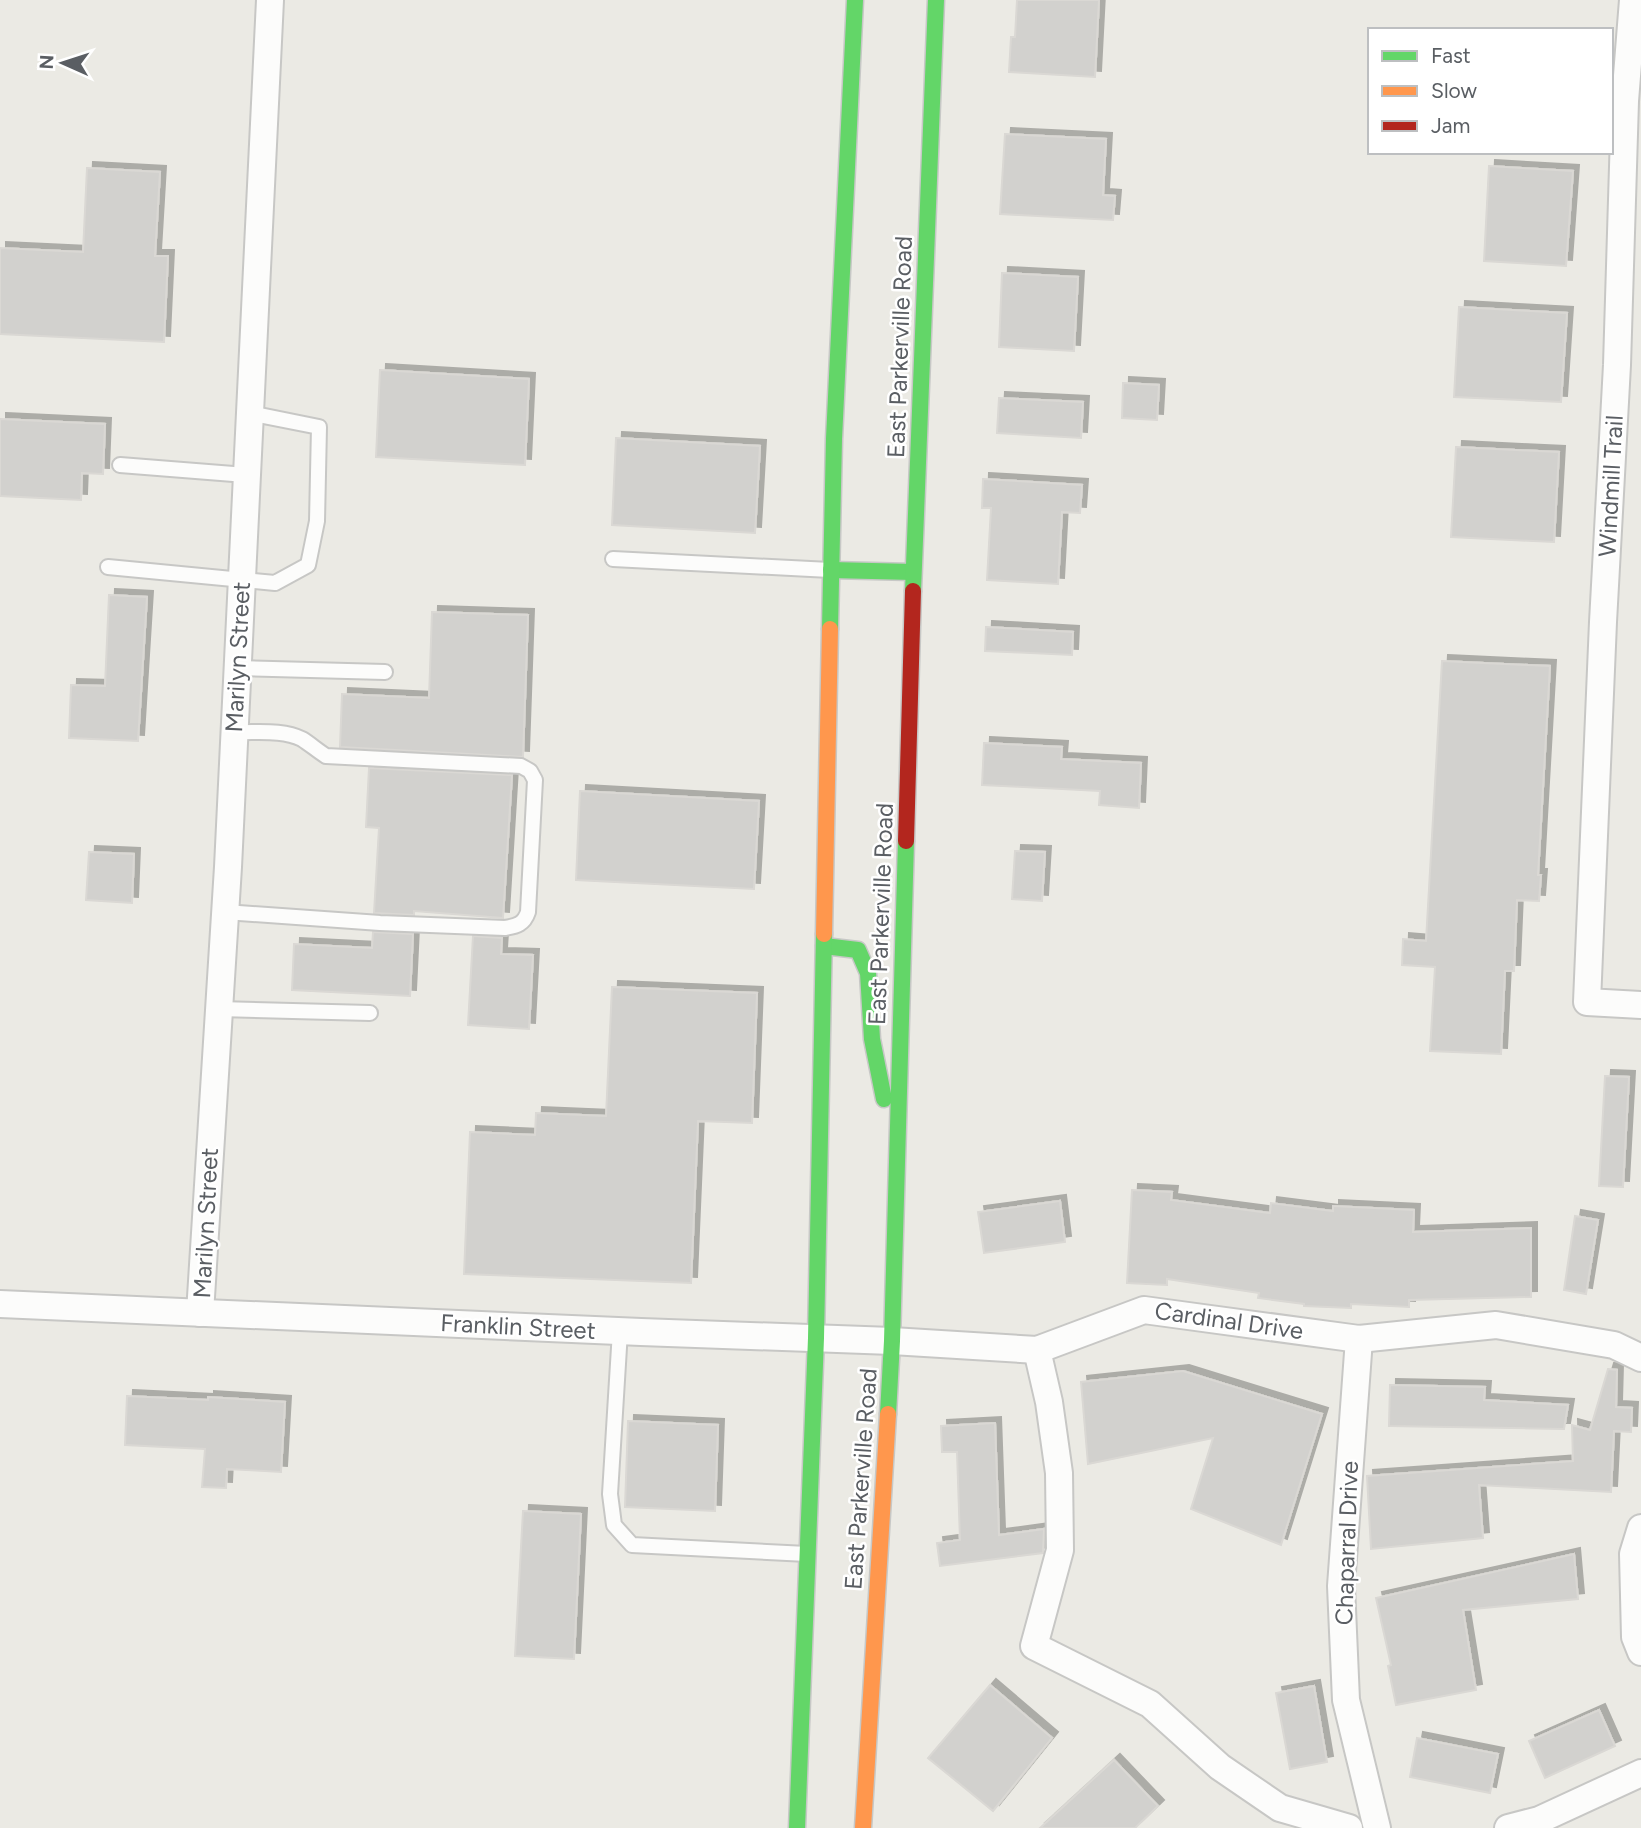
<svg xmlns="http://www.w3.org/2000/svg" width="1641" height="1828" font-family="Figtree,sans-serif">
<defs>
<filter id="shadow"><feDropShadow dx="6" dy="-6" stdDeviation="0" flood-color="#0004"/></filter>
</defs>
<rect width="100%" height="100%" fill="#ebeae4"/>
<g fill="#d2d1ce" stroke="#dad8d4" stroke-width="2" filter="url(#shadow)">
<path d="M 1017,0 L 1099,0 L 1095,77 L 1009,72 L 1011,37 L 1015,37 Z"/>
<path d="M 1005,134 L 1106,139 L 1103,195 L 1115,196 L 1113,220 L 1000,214 Z"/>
<path d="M 1489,166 L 1573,171 L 1566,266 L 1484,261 Z"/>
<path d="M 87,168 L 160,172 L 155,256 L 168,256 L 164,342 L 0,334 L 0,248 L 83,252 Z"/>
<path d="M 1002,273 L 1078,277 L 1074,351 L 999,347 Z"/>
<path d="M 1459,307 L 1567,313 L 1561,402 L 1454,397 Z"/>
<path d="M 380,370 L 529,379 L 525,465 L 376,457 Z"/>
<path d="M 1123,383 L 1159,385 L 1157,420 L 1122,418 Z"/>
<path d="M 999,398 L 1083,402 L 1081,438 L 997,433 Z"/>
<path d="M 0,419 L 105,424 L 103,474 L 82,473 L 81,500 L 0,496 Z"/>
<path d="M 616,438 L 760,446 L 755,533 L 612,525 Z"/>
<path d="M 1456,447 L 1559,452 L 1554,542 L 1451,537 Z"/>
<path d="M 983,479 L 1082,485 L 1080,513 L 1062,512 L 1058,584 L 987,580 L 991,508 L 982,508 Z"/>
<path d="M 109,595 L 147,597 L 138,741 L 69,738 L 71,685 L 105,686 Z"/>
<path d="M 432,612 L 528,615 L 523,757 L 340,747 L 342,694 L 429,698 Z"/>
<path d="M 986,627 L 1073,632 L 1072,655 L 985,651 Z"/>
<path d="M 1442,661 L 1550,666 L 1538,875 L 1541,875 L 1539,901 L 1517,900 L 1514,971 L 1505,971 L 1501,1054 L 1430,1051 L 1435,967 L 1402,965 L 1403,939 L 1426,941 Z"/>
<path d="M 984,743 L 1062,747 L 1061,759 L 1141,763 L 1139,808 L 1099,805 L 1100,791 L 982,785 Z"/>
<path d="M 369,768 L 512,775 L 503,918 L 414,911 L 414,915 L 374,913 L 379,828 L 366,827 Z"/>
<path d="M 580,791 L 759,801 L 754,889 L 576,880 Z"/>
<path d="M 1015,851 L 1045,852 L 1042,901 L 1012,899 Z"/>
<path d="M 89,852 L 134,854 L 132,903 L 86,900 Z"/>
<path d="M 373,932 L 413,934 L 410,996 L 292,990 L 294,944 L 372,948 Z"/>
<path d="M 473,936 L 502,938 L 501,954 L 533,955 L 529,1029 L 468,1025 Z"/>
<path d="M 612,987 L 757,993 L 752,1123 L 698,1121 L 691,1283 L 464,1274 L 470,1132 L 535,1135 L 536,1113 L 606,1116 Z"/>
<path d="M 1605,1076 L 1629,1077 L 1623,1187 L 1599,1186 Z"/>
<path d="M 1132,1190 L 1172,1192 L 1171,1200 L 1270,1213 L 1271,1203 L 1333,1211 L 1333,1206 L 1414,1210 L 1413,1232 L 1531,1228 L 1531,1297 L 1409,1300 L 1409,1307 L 1351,1304 L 1351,1308 L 1304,1306 L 1304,1304 L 1258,1298 L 1259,1293 L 1167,1279 L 1167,1285 L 1127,1283 Z"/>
<path d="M 1060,1201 L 1065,1242 L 984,1253 L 978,1212 Z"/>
<path d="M 1575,1216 L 1598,1220 L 1586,1294 L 1564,1290 Z"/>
<path d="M 1608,1369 L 1617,1370 L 1616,1407 L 1632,1408 L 1631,1432 L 1614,1431 L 1611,1492 L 1479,1485 L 1483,1538 L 1371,1549 L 1367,1476 L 1573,1461 L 1572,1425 L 1590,1430 Z"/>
<path d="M 1183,1371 L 1322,1414 L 1281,1545 L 1191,1509 L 1213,1438 L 1088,1464 L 1081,1382 Z"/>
<path d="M 1390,1385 L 1485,1387 L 1484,1400 L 1568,1405 L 1564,1429 L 1389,1426 Z"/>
<path d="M 127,1396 L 208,1400 L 208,1397 L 285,1402 L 281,1472 L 227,1469 L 226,1488 L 202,1487 L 205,1449 L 125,1445 Z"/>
<path d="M 628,1421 L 718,1425 L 715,1511 L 625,1507 Z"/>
<path d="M 995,1423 L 999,1535 L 1044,1529 L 1043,1553 L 940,1566 L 937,1543 L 960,1540 L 957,1452 L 942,1452 L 941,1426 Z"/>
<path d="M 523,1511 L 581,1514 L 574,1659 L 515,1656 Z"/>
<path d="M 1574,1554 L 1578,1599 L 1463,1610 L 1476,1690 L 1396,1705 L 1388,1666 L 1391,1665 L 1376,1598 Z"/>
<path d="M 990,1685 L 1052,1738 L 993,1811 L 928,1758 Z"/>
<path d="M 1314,1686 L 1327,1762 L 1290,1769 L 1276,1693 Z"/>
<path d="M 1599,1710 L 1615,1746 L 1545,1778 L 1529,1741 Z"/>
<path d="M 1417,1738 L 1498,1754 L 1490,1793 L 1410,1777 Z"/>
<path d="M 1114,1760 L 1158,1806 L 1135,1828 L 1040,1828 Z"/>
</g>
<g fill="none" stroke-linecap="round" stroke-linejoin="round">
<g stroke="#c7c7c5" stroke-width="18">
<g id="lane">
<path d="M 120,465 L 246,475"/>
<path d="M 613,559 L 830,570"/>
<path d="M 108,567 L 275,583 L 308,565 L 317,521 L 319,427 L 249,413"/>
<path d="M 237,668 L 385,672"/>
<path d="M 225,912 L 380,923 L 505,928 C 517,926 524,924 528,912 L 535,780 L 530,771 L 521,766 L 326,756 C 318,751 310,744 302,739 C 282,729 256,733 234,732"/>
<path d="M 219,1009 L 370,1013"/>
<path d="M 620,1331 L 610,1494 L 614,1525 L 632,1545 L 807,1554"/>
</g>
</g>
<g stroke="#c7c7c5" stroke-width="30">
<g id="street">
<path d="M 1633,0 L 1625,101 L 1617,365 L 1603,622 L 1587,1002 L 1641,1005"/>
<path d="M 0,1304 L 641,1332 L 892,1341 L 1037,1350"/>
<path d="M 200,1313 L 228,867 L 270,0"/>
<path d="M 1359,1339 L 1341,1586 L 1346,1700 L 1377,1828"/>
<path d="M 1641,1528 L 1633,1554 L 1635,1637 L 1641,1652"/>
<path d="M 1349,1828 L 1280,1808 L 1220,1767 L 1150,1704 L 1034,1646 L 1060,1550 L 1059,1473 L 1049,1402 L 1037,1350 L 1144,1310 L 1359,1339 L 1496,1325 L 1614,1345 L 1641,1358"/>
<path d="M 1508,1828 L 1539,1820 L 1641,1773"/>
</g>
</g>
<g stroke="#c7c8c6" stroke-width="19">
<g id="fast">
<path d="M 831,570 L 913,572"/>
<path d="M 913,591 L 936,0"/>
<path d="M 830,629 L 834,439 L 855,0"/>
<path d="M 824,946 L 858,950 L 868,973 L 872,1039 L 884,1099"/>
<path d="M 888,1414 L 892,1341 L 906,841"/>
<path d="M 797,1828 L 816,1338 L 824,934"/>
</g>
</g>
<g stroke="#c7c8c6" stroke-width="19">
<g id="slow">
<path d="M 824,934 L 830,629"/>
<path d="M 863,1828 L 888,1414"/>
</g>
</g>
<g stroke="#c7c8c6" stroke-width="19">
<path id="jam" d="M 906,841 L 913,591"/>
</g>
<use href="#lane" stroke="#fcfcfb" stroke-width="14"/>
<use href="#street" stroke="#fcfcfb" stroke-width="26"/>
<use href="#fast" stroke="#63d668" stroke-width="16"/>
<use href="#slow" stroke="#ff974d" stroke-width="16"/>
<use href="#jam" stroke="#b3261e" stroke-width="16"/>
</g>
<g text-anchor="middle" stroke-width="5" stroke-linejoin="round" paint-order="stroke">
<g font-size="24" fill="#5a5e63" stroke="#fff">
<text transform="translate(900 347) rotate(-88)" y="8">East Parkerville Road</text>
<text transform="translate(1611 486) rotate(-87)" y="8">Windmill Trail</text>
<text transform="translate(238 657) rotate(-87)" y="8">Marilyn Street</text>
<text transform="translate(881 914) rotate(-88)" y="8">East Parkerville Road</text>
<text transform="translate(206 1223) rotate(-87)" y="8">Marilyn Street</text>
<text transform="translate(1229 1321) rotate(8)" y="8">Cardinal Drive</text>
<text transform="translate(518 1327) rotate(3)" y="8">Franklin Street</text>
<text transform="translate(861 1479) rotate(-86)" y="8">East Parkerville Road</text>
<text transform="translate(1347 1543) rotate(-88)" y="8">Chaparral Drive</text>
</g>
</g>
<rect x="1368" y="28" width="245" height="126" fill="#ffffff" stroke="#bdbfc1" stroke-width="2"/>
<rect x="1382" y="51" width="35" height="10" fill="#63d668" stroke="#bdbfc1" stroke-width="2"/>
<text x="1431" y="63" font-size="21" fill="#5a5e63">Fast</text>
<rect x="1382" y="86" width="35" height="10" fill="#ff974d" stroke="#bdbfc1" stroke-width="2"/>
<text x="1431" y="98" font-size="21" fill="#5a5e63">Slow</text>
<rect x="1382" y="121" width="35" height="10" fill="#b3261e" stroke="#bdbfc1" stroke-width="2"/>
<text x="1431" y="133" font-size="21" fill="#5a5e63">Jam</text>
<g transform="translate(63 63) rotate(273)" stroke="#ffffff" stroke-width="5" paint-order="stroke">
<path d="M0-5L12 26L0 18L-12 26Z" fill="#5a5e63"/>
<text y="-10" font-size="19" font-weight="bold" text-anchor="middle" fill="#5a5e63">N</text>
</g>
</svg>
